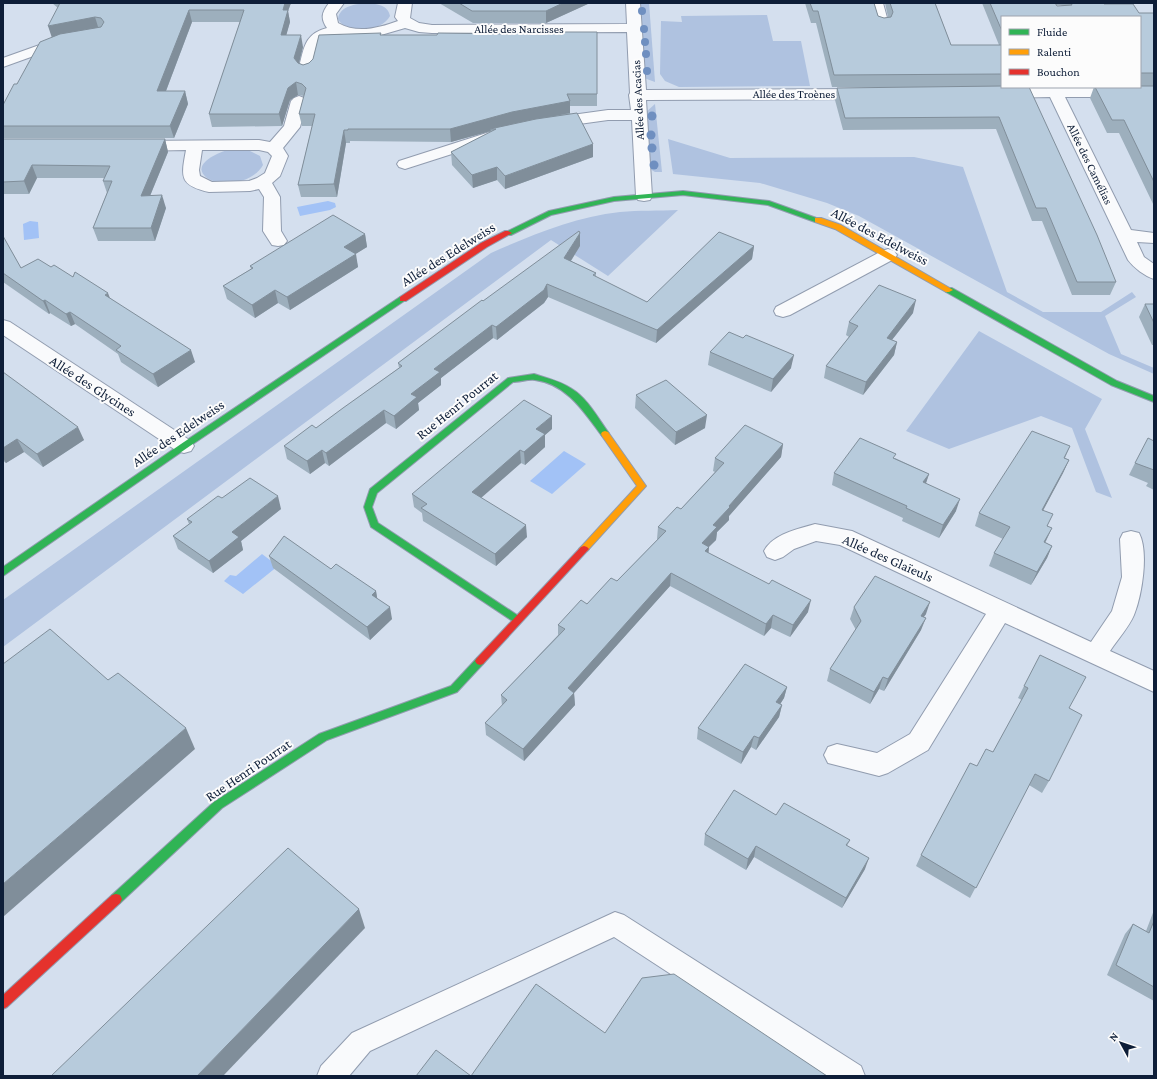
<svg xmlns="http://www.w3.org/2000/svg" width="1157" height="1079" font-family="'Crimson Pro',serif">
<rect width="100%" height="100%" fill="#d4dfee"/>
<g fill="#afc2e0">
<path d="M 368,3 C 377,4 388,5 390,16 C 382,32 346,35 338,19 C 340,5 357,4 368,3 Z"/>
<path d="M 639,3 L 649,3 L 655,82 L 644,78 Z"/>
<path d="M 767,15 L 773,41 L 801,41 L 810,86 L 679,87 L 665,81 L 660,74 L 661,21 L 682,22 L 681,16 Z"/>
<path d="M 655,104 L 662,172 L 655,172 L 650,169 L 646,112 Z"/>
<path d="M 668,139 L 730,158 L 914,157 L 963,167 L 1007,292 L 1043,312 L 1101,312 L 1132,292 L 1136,297 L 1105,316 L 1121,354 L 1154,368 L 1154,374 L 1109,354 L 859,216 L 827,203 L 760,183 L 673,174 Z"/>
<path d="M 230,149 L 248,150 L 260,156 L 263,165 C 254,182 223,189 207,178 C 189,164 220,152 230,149 Z"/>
<path d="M 678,210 L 608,276 L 551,240 L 3,647 L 3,600 L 491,253 C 532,235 574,217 620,212 C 639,210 659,211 678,210 Z"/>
<path d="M 979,331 L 1102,399 L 1085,429 L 1112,498 L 1096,492 L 1072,428 L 1041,416 L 949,449 L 906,431 Z"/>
</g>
<g fill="#a2c2f6">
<path d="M 328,201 L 335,203 L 336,207 L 330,210 L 300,216 L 297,207 Z"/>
<path d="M 30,221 L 38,222 L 39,238 L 24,240 L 23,224 Z"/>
<path d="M 564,451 L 586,464 L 552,494 L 530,481 Z"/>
<path d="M 262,554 L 278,566 L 243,594 L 224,581 L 230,575 L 236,576 Z"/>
</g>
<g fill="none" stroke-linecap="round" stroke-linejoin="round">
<g stroke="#919caf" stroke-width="2">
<path id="lane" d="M 615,912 L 624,915 L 861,1066 L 865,1076 L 827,1076 L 614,937 L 370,1051 L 349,1076 L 317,1076 L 321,1066 L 352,1033 Z"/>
</g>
<g stroke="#919caf" stroke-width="2">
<g id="street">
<path d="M 329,3 L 344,3 L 336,14 L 338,23 C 357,34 379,28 398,21 L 395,17 L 398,3 L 412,3 L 410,18 L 419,23 L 432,25 L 627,24 L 626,3 L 640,3 L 646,90 L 866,89 L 871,91 L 874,94 L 871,97 L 866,99 L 646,100 L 652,196 L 650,200 L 644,201 L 638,200 L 636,196 L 632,120 L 608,120 L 550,128 L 544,126 L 542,123 L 544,120 L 550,118 L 608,110 L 631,110 L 629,95 L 630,93 L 627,32 L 432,33 L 419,32 L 405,28 L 374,37 L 352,37 L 339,34 L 326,37 L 320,43 L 314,71 L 311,74 L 306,76 L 301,74 L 298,71 C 304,50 303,34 327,28 C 320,18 322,12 329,3 Z"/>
<path d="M 869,3 L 883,3 L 889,25 L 887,28 L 882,29 L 877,28 Z"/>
<path d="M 62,37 L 67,38 L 69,41 L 67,44 L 3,67 L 3,58 Z"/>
<path d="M 1055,87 L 1154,87 L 1154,97 L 1065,97 L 1131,230 L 1154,233 L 1154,243 L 1137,242 L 1144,257 L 1154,264 L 1154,279 C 1145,276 1134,268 1128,260 L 1050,97 L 1002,98 L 997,96 L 994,93 L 997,90 L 1002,88 Z"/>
<path d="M 299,96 L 304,98 L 307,101 L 300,127 L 283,148 L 288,156 L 280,176 L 272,183 L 280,197 L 281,231 L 287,241 L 284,245 L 278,246 L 272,245 L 263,231 L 264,197 L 259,189 L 250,191 L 209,192 C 179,185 181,177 186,150 L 136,151 L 130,149 L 128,146 L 130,143 L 136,141 L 259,140 L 270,142 L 284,126 L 291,101 L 294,98 ZM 202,150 L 259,150 L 268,152 L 272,156 L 265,173 L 257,178 L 249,181 L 212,182 L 200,176 L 199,170 Z"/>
<path d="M 499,129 L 505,131 L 507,134 L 505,137 L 405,169 L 399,167 L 397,164 L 399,161 Z"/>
<path d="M 888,249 L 894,251 L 897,255 L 894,259 L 790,315 L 783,317 L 776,315 L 774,311 L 776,307 L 882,251 Z"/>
<path d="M 3,320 L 10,322 L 191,441 L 194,446 L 191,451 L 184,453 L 177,451 L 3,335 Z"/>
<path d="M 815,524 L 852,531 L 1091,642 L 1112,611 L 1122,577 L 1120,539 L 1123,533 L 1131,531 L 1139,533 C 1149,552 1142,595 1134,615 C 1129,627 1118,639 1110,651 L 1154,671 L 1154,692 L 1005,623 L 928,750 L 888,773 L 879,776 L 828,763 L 824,755 L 828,747 L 837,744 L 877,753 L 910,734 L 986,614 L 840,545 L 816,541 L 794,549 L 783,557 L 775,560 L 767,557 L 764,551 C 773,534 798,529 815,524 Z"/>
</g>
</g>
<g stroke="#919caf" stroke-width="2">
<g id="fast">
<path d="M 683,191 L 769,201 L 822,220 L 821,222 L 815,222 L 768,205 L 683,195 L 614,201 L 551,215 L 511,235 L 508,235 L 504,233 L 549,211 L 614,197 Z"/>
<path d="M 946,288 L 952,288 L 1117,381 L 1154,396 L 1154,402 L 1111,385 L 946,292 Z"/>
<path d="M 400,297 L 406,297 L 407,299 L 187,448 L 3,576 L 3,567 L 181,444 Z"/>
<path d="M 534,374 C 547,378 560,381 572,389 C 587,398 598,418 608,432 L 609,434 L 608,436 L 602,436 C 584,412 567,384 535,380 C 528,379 520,382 513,382 L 377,493 L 372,507 L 378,523 L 520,617 L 522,620 L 520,623 L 517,624 L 371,527 L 364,507 L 370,489 L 508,378 Z"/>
<path d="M 480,657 L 483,658 L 485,661 L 483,664 L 457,692 L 327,740 L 222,808 L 120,903 L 116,904 L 112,903 L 110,899 L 112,895 L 214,802 L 319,734 L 451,686 L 477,658 Z"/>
</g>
</g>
<g stroke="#919caf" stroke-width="2">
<g id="slow">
<path d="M 815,218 L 821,218 L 841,225 L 953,290 L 949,292 L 946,292 L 835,229 L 815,222 Z"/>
<path d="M 605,431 L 608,432 L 646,486 L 587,551 L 581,551 L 579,549 L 581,547 L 637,486 L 602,436 L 601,434 L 602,432 Z"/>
</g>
</g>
<g stroke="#919caf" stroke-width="2">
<g id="jam">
<path d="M 505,231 L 508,231 L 512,233 L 487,247 L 406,301 L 400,301 L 400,297 L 481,243 Z"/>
<path d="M 584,546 L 587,547 L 589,549 L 587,551 L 483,664 L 480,665 L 477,664 L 475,661 L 477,658 L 581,547 Z"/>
<path d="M 116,894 L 120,895 L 122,899 L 120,903 L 7,1007 L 3,1009 L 3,995 L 112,895 Z"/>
</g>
</g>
<use href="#lane" fill="#f9fafc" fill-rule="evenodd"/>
<use href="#street" fill="#f9fafc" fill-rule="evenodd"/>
<use href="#fast" fill="#30b455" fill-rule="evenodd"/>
<use href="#slow" fill="#ff9f0a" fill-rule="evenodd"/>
<use href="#jam" fill="#e5322d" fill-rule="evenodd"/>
</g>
<g fill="#6f8fc0">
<circle cx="642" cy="11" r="4"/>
<circle cx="644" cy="29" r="4"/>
<circle cx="645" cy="42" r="4"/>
<circle cx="646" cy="54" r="4"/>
<circle cx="647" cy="71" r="4"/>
<circle cx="652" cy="116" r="4.5"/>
<circle cx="651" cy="135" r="4.5"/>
<circle cx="652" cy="148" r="4.5"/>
<circle cx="654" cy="165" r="4.5"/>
</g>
<g fill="#9dafbd" fill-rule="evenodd">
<path d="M 52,3 L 291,3 L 288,11 L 290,22 L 286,35 L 303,47 L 299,63 L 303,65 L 309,63 L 381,33 L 381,35 L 437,35 L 508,34 L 508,32 L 597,94 L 597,106 L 570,106 L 570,113 L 593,157 L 505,189 L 497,180 L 473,188 L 452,165 L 451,152 L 491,132 L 491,131 L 451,142 L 350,141 L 350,143 L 346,143 L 337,197 L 301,197 L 298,185 L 312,126 L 302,126 L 299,114 L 304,96 L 298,95 L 290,100 L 282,126 L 212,127 L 209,114 L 240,22 L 192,22 L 166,91 L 185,91 L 188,104 L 174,138 L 3,138 L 3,105 L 17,84 L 52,37 L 58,8 Z"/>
<path d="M 439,3 L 590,3 L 546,23 L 473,23 Z"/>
<path d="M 805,3 L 874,3 L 878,16 L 884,18 L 888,17 L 885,3 L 935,3 L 951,45 L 999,45 L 982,3 L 1103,3 L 1104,4 L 1139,13 L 1154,13 L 1154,86 L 1140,86 L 1140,17 L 1002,17 L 1002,87 L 1116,282 L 1110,295 L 1072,295 L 1042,221 L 1032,221 L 996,129 L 843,130 L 835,100 L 837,88 L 970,87 L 832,87 L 816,23 L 811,23 ZM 1056,5 L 1061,5 L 1062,6 L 1057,6 Z"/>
<path d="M 1154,86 L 1154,206 L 1119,133 L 1107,133 L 1090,98 L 1094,87 L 1140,87 Z"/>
<path d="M 3,139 L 165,139 L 168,152 L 150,196 L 166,208 L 155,241 L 98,241 L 93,228 L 107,193 L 103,181 L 104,178 L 37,178 L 29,194 L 3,194 Z"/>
<path d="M 365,234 L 367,247 L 355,254 L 358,267 L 290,310 L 278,303 L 255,318 L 227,299 L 223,286 L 251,269 L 250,266 Z"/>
<path d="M 3,236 L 21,268 L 51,267 L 73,277 L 110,298 L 195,362 L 158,387 L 121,362 L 118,354 L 75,324 L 71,326 L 50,313 L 49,314 L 3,282 Z"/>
<path d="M 580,246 L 571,261 L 596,273 L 596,277 L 647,302 L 754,246 L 752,259 L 656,343 L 548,297 L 544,303 L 497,340 L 493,338 L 441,378 L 441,385 L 418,403 L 419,410 L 396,429 L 386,423 L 329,466 L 325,463 L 310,474 L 287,459 L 284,446 L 316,428 L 399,368 L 398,363 L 483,301 Z"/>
<path d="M 1145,304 L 1154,304 L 1154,345 L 1152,345 L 1139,317 Z"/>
<path d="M 913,313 L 892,340 L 897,342 L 894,355 L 863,395 L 824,378 L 826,366 L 849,337 L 846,335 L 849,322 Z"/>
<path d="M 743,338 L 791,368 L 771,392 L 708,365 L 710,352 Z"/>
<path d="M 3,372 L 84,440 L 43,467 L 24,452 L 6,463 L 3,461 Z"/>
<path d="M 636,395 L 705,428 L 675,445 L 635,408 Z"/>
<path d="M 552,429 L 545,435 L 545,447 L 525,465 L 521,463 L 481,497 L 527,537 L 496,566 L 423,521 L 422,513 L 414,507 L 412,494 Z"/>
<path d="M 1154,441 L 1154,490 L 1146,486 L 1148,483 L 1129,475 L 1135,463 Z"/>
<path d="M 783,444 L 781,457 L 729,516 L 729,520 L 717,532 L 716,540 L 709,547 L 708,553 L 808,612 L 790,637 L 771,628 L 764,636 L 670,586 L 574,693 L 575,705 L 524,761 L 486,735 L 485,723 L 502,706 L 501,695 L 558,635 L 558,625 L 617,581 L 658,539 L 657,539 L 658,527 L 681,509 L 715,472 L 713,471 L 715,458 Z"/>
<path d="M 1070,446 L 1065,458 L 1069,460 L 1063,473 L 1043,510 L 1048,526 L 1045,542 L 1052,546 L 1047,558 L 1031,585 L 989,566 L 994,553 L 1003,539 L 975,526 L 979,513 Z"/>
<path d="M 895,458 L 929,474 L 926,483 L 956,511 L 939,538 L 902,521 L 903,518 L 832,485 L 834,473 Z"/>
<path d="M 222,498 L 281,509 L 241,541 L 243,550 L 213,573 L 178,549 L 173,536 L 189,524 L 187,519 Z"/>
<path d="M 269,556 L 331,569 L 376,591 L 377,599 L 392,619 L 370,640 L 273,568 Z"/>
<path d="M 854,607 L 926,614 L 923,617 L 921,630 L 884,691 L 879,689 L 870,704 L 827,681 L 830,669 L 856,630 L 850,619 Z"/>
<path d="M 1024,686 L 1069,708 L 1049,781 L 1042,793 L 1029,785 L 970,898 L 916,866 L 921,855 L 977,766 L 993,752 L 1022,700 L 1018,698 Z"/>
<path d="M 787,687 L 784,698 L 780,704 L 782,705 L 779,717 L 756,750 L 751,747 L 741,764 L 697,739 L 698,728 Z"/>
<path d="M 776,815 L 850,840 L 847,846 L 865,869 L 842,908 L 754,857 L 746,870 L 704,845 L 705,834 Z"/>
<path d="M 1154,910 L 1154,1001 L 1107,975 L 1125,934 L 1133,924 L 1146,931 Z"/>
</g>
<g fill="#808e9a">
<path d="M 285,3 L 291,3 L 288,11 L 290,22 L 283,47 L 281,35 L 283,10 Z"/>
<path d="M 563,3 L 590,3 L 546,23 L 546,11 Z"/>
<path d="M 189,10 L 192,22 L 161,104 L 157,91 Z"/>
<path d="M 95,17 L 99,30 L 52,38 L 48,26 Z"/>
<path d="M 301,35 L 303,47 L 297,71 L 294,58 Z"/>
<path d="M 296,82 L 298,95 L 290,100 L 282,126 L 279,114 L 288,88 Z"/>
<path d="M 185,91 L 188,104 L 174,138 L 170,126 Z"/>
<path d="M 570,101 L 570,113 L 490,129 L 491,131 L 451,142 L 450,129 L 512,112 Z"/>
<path d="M 344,130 L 346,143 L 337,197 L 334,184 Z"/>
<path d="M 165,139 L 168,152 L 145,208 L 141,196 Z"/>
<path d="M 593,144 L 593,157 L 505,189 L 505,176 Z"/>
<path d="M 32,165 L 37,178 L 29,194 L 24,181 Z"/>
<path d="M 497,167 L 497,180 L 473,188 L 472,175 Z"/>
<path d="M 162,195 L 166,208 L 155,241 L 151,228 Z"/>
<path d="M 580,233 L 580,246 L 565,270 L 564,258 Z"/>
<path d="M 365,234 L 367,247 L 346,260 L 344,247 Z"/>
<path d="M 754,246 L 752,259 L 656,343 L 657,330 Z"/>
<path d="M 356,254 L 358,267 L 290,310 L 287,297 Z"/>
<path d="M 547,284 L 548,297 L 544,303 L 497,340 L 496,327 Z"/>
<path d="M 275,290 L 278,303 L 255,318 L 252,305 Z"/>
<path d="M 108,293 L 113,306 L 105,295 Z"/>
<path d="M 45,300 L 50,313 L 49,314 L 43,301 Z"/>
<path d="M 916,300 L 913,313 L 884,350 L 887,338 Z"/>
<path d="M 70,312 L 75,324 L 71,326 L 66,314 Z"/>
<path d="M 492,325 L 493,338 L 441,378 L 441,385 L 418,403 L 419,410 L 396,429 L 394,416 L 411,394 L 434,369 Z"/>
<path d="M 897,342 L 894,355 L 863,395 L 866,382 Z"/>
<path d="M 191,350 L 195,362 L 158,387 L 153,374 Z"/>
<path d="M 794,355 L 791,368 L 771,392 L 773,379 Z"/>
<path d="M 384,410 L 386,423 L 329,466 L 326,453 Z"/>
<path d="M 707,415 L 705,428 L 675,445 L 676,432 Z"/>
<path d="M 552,416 L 552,429 L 545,435 L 545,447 L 525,465 L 524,452 L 536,429 Z"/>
<path d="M 78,427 L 84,440 L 43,467 L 37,454 Z"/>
<path d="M 17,439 L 24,452 L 6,463 L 3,458 L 3,448 Z"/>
<path d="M 783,444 L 781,457 L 729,516 L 729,520 L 717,532 L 716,540 L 700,555 L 702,543 L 713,525 L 729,506 Z"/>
<path d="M 322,450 L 325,463 L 310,474 L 307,461 Z"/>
<path d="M 520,450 L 521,463 L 473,505 L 472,492 Z"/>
<path d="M 1069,460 L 1063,473 L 1037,522 L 1042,510 Z"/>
<path d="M 929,474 L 925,486 L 923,482 Z"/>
<path d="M 278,496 L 281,509 L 241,541 L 243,550 L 213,573 L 209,561 L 232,532 Z"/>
<path d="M 960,499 L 956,511 L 939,538 L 943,525 Z"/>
<path d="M 526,525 L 527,537 L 496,566 L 495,554 Z"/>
<path d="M 1052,528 L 1046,541 L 1038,554 L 1044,542 Z"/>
<path d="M 1052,546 L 1047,558 L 1031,585 L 1037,572 Z"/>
<path d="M 709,547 L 708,559 L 705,551 Z"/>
<path d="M 671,573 L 670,586 L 574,693 L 575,705 L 524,761 L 523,749 L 568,688 Z"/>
<path d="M 376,591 L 378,603 L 372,595 Z"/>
<path d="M 811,600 L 808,612 L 790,637 L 793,625 Z"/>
<path d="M 930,602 L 926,614 L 916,628 L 921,616 Z"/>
<path d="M 390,607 L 392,619 L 370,640 L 367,627 Z"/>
<path d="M 773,615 L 771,628 L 764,636 L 766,624 Z"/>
<path d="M 926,618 L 921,630 L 884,691 L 888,679 Z"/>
<path d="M 883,677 L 879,689 L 870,704 L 874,692 Z"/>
<path d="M 787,687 L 784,698 L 774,714 L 776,702 Z"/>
<path d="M 782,705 L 779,717 L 756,750 L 759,738 Z"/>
<path d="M 186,728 L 195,749 L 3,917 L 3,884 Z"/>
<path d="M 754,736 L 751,747 L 741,764 L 743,752 Z"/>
<path d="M 756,846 L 754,857 L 746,870 L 748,859 Z"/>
<path d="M 869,858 L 865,869 L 842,908 L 846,898 Z"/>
<path d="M 359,909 L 365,928 L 223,1076 L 197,1076 Z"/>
</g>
<g fill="#b7cbdc" stroke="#808e9a">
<path d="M 60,3 L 285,3 L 283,10 L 288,10 L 281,35 L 301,35 L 294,58 L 298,63 L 303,65 L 309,63 L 313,59 L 319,35 L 381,33 L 380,35 L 437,35 L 438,33 L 510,34 L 508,32 L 597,32 L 597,94 L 567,94 L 570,101 L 512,112 L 450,129 L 348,129 L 348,130 L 344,130 L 334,184 L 298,185 L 315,114 L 299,114 L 306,88 L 302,84 L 296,82 L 288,88 L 279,114 L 209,114 L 244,10 L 189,10 L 157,91 L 185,91 L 170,126 L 3,126 L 3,105 L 14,84 L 17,84 L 40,42 L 60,34 L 101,27 L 104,22 L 101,18 L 95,17 L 48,26 Z"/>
<path d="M 459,3 L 563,3 L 546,11 L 472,11 Z"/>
<path d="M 810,3 L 874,3 L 878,16 L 884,18 L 891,17 L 893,12 L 890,3 L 935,3 L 951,45 L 1002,45 L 1002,74 L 834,75 L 818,11 L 813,11 Z"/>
<path d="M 990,3 L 1055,3 L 1057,6 L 1072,5 L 1071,3 L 1103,3 L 1104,4 L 1133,4 L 1139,13 L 1154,13 L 1154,73 L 1140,73 L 1140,17 L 1002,17 L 1002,31 Z"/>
<path d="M 1002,86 L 1002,87 L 1029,87 L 1097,235 L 1116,282 L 1077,282 L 1046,208 L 1036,208 L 999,117 L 845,118 L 837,88 Z"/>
<path d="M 1140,86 L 1154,86 L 1154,182 L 1124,120 L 1112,120 L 1095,87 L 1140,87 Z"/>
<path d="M 577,113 L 593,144 L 505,176 L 497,167 L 472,175 L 451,152 L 496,129 L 490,129 L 536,119 Z"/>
<path d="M 3,139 L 165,139 L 141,196 L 162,195 L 151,228 L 93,228 L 112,181 L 103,181 L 110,166 L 32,165 L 24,181 L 3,182 Z"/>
<path d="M 333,215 L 365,234 L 344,247 L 356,254 L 287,297 L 275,290 L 252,305 L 223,286 L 253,268 L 250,266 Z"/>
<path d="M 579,231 L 580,233 L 564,258 L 596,273 L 593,275 L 647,302 L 719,232 L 754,246 L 657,330 L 547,284 L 544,290 L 496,327 L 492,325 L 434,369 L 440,372 L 411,394 L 417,397 L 394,416 L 384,410 L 326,453 L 322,450 L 307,461 L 284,446 L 312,425 L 316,428 L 343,408 L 402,366 L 398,363 L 482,300 L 483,301 Z"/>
<path d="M 3,236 L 21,268 L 38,259 L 51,267 L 54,265 L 73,277 L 75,272 L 108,293 L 105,295 L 191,350 L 153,374 L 116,350 L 121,346 L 70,312 L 66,314 L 45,300 L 43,301 L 3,273 Z"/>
<path d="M 879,285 L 916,300 L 887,338 L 897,342 L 866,382 L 826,366 L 858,326 L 849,322 Z"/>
<path d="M 1145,304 L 1154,304 L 1154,323 Z"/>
<path d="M 729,332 L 743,338 L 746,335 L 794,355 L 773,379 L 710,352 Z"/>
<path d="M 3,372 L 78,427 L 37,454 L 17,439 L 3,448 Z"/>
<path d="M 666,380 L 707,415 L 676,432 L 636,395 Z"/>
<path d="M 524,400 L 552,416 L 536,429 L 545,434 L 524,452 L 520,450 L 472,492 L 526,525 L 495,554 L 421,508 L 427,504 L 412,494 Z"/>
<path d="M 745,425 L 783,444 L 729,506 L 730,507 L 713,525 L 717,527 L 702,543 L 709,547 L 705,551 L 769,584 L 772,580 L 811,600 L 793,625 L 773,615 L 766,624 L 671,573 L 568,688 L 574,693 L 523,749 L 485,723 L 507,700 L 501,695 L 565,629 L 558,625 L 581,600 L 587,604 L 611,578 L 617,581 L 666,531 L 658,527 L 677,507 L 681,509 L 724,463 L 715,458 Z"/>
<path d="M 1032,431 L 1070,446 L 1064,458 L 1069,460 L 1042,510 L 1053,514 L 1047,526 L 1052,528 L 1044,542 L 1052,546 L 1037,572 L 994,553 L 1010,527 L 979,513 Z"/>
<path d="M 860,438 L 896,454 L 893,458 L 929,474 L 923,482 L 960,499 L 943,525 L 906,508 L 907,506 L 834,473 Z"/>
<path d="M 1148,438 L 1154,441 L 1154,470 L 1135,463 Z"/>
<path d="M 250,478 L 278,496 L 232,532 L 239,537 L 209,561 L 173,536 L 192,522 L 187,519 L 218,496 L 222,498 Z"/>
<path d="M 284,536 L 331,569 L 336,564 L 376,591 L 372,595 L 390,607 L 367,627 L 269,556 Z"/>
<path d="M 875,576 L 930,602 L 921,616 L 926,618 L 888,679 L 883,677 L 874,692 L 830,669 L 861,621 L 854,607 Z"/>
<path d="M 50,629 L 108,680 L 118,673 L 186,728 L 3,884 L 3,664 Z"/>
<path d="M 1040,655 L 1086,677 L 1069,708 L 1082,715 L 1049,781 L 1035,774 L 976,888 L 921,855 L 970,763 L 977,766 L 986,749 L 993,752 L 1028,688 L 1024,686 Z"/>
<path d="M 745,664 L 787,687 L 776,702 L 782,705 L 759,738 L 754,736 L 743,752 L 698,728 Z"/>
<path d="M 734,790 L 776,815 L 784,803 L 850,840 L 846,845 L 869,858 L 846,898 L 756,846 L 748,859 L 705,834 Z"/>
<path d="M 288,848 L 359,909 L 197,1076 L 51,1076 Z"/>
<path d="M 1154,921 L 1154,987 L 1116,965 L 1133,924 L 1149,933 Z"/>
<path d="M 674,974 L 827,1076 L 416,1076 L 436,1050 L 471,1076 L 536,984 L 605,1033 L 642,978 Z"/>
</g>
<g text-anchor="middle" stroke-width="4" stroke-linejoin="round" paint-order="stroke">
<g font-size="12" fill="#0e1e38" stroke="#fcfcfc">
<text x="519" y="33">Allée des Narcisses</text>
<text x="794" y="98">Allée des Troènes</text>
<text transform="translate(638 100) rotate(-93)" y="4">Allée des Acacias</text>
<text transform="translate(1090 164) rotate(64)" y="4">Allée des Camélias</text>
</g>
<g font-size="14" fill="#0e1e38" stroke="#fcfcfc">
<text transform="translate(880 236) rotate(28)" y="5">Allée des Edelweiss</text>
<text transform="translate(448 254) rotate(-32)" y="5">Allée des Edelweiss</text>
<text transform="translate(93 386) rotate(33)" y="5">Allée des Glycines</text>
<text transform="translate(457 405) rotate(-39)" y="5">Rue Henri Pourrat</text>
<text transform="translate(178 433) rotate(-34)" y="5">Allée des Edelweiss</text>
<text transform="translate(888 558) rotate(24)" y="5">Allée des Glaïeuls</text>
<text transform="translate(248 770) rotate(-34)" y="5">Rue Henri Pourrat</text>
</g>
</g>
<rect width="1157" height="1079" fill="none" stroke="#0e1e38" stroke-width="8"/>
<rect x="1001" y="16" width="140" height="72" fill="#fcfcfc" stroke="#9da3ae"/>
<rect x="1009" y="29" width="20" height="6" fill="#30b455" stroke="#9da3ae"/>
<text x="1037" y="36" font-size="12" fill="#0e1e38">Fluide</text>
<rect x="1009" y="49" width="20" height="6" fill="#ff9f0a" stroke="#9da3ae"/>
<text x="1037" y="56" font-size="12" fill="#0e1e38">Ralenti</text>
<rect x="1009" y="69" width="20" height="6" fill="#e5322d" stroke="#9da3ae"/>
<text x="1037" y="76" font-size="12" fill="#0e1e38">Bouchon</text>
<g transform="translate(1121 1043) rotate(310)" stroke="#fcfcfc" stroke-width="3" paint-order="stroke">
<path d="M0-3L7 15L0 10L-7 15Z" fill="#0e1e38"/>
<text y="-6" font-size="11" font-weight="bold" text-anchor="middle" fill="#0e1e38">N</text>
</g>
</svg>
